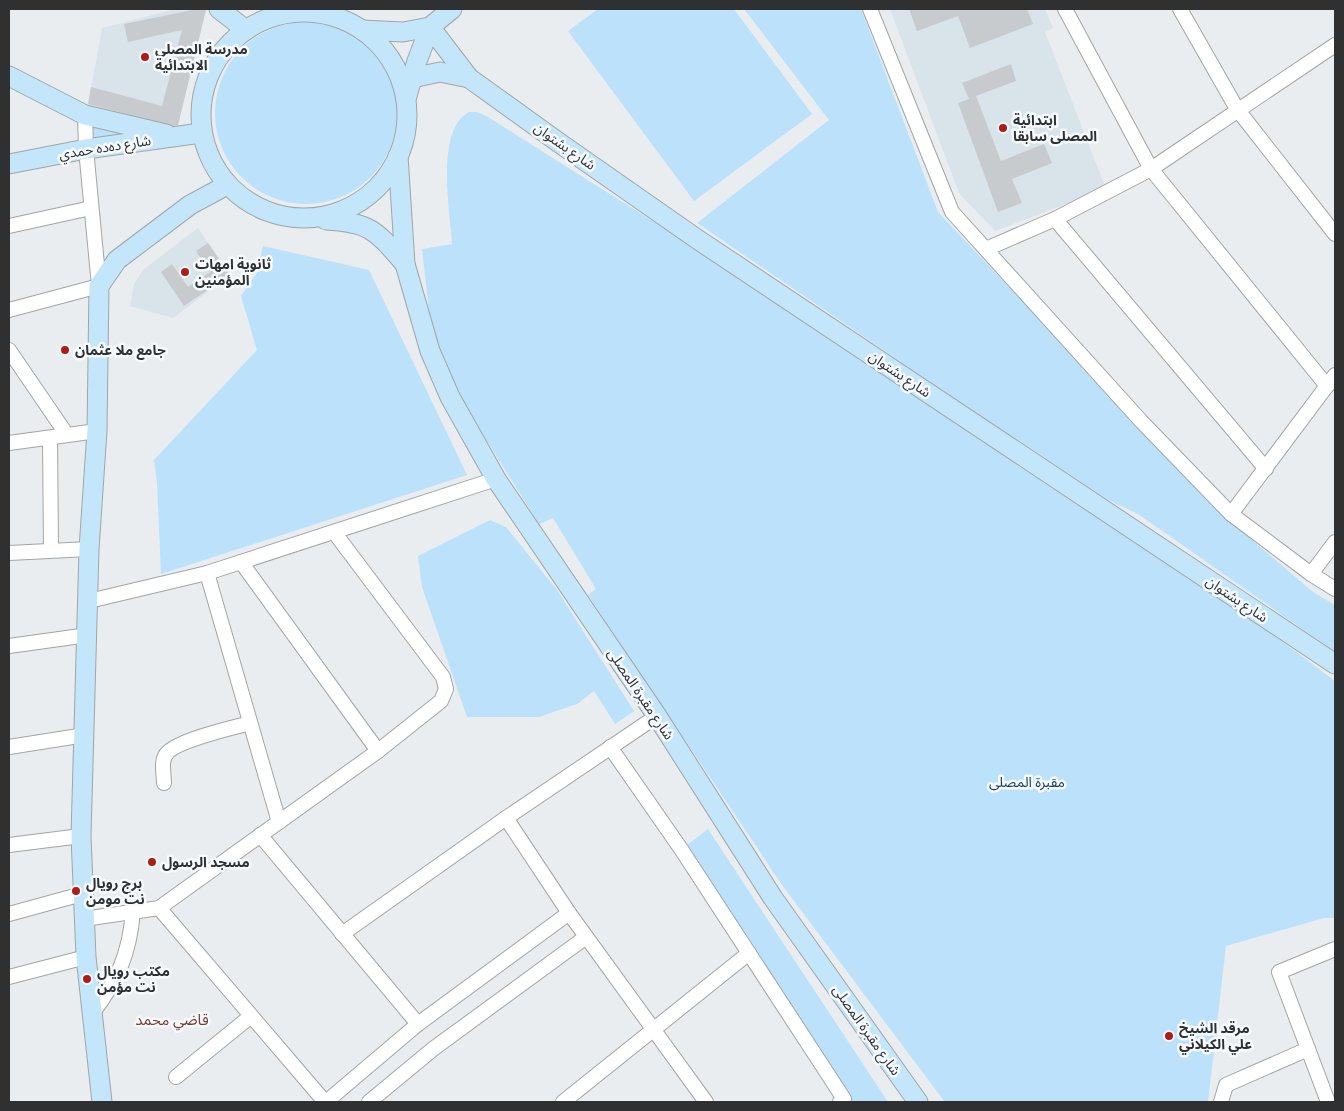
<svg xmlns="http://www.w3.org/2000/svg" width="1344" height="1111" font-family="'IBM Plex Sans','Noto Sans Arabic',sans-serif">
<rect width="100%" height="100%" fill="#e9edf0"/>
<g fill="#d8e3ea">
<path d="M 176,9 L 206,10 L 178,125 L 171,129 L 88,106 L 102,28 Z"/>
<path d="M 890,9 L 1045,9 L 1053,28 L 1045,32 L 1106,189 L 995,231 L 959,193 Z"/>
<path d="M 198,228 L 230,275 L 173,318 L 130,306 L 134,284 L 143,270 Z"/>
</g>
<g fill="#bce1fb">
<path d="M 598,9 L 734,9 L 812,114 L 694,201 L 568,31 Z"/>
<path d="M 744,9 L 861,9 L 938,212 L 1231,522 L 1313,592 L 1335,605 L 1335,652 L 1138,514 L 1093,493 L 697,223 L 829,120 Z"/>
<circle cx="306" cy="113" r="91"/>
<path d="M 469,112 L 477,112 L 488,117 L 678,237 L 1280,640 L 1335,681 L 1335,918 L 1324,918 L 1226,946 L 1208,1102 L 945,1102 L 782,885 L 588,595 L 596,589 L 553,518 L 539,524 L 475,422 L 451,377 L 431,328 L 422,249 L 452,244 C 450,210 435,130 469,112 Z"/>
<path d="M 90,119 L 136,134 L 90,142 Z"/>
<path d="M 263,246 L 369,270 L 467,475 L 161,574 L 157,482 L 154,460 L 257,350 L 241,296 L 257,273 Z"/>
<path d="M 490,520 L 506,527 L 557,590 L 634,711 L 615,724 L 594,691 L 577,704 L 539,717 L 467,717 L 422,587 L 418,556 Z"/>
<path d="M 708,829 L 888,1102 L 850,1102 L 687,845 Z"/>
</g>
<g fill="#c8cbce">
<path d="M 197,9 L 206,10 L 178,125 L 173,126 L 88,104 L 91,87 L 162,106 L 182,30 L 128,42 L 124,24 Z"/>
<path d="M 909,9 L 1027,9 L 1033,24 L 970,48 L 958,16 L 917,31 Z"/>
<path d="M 1011,64 L 1016,81 L 976,96 L 1001,161 L 1044,144 L 1052,163 L 1012,179 L 1022,203 L 998,212 L 958,103 L 969,99 L 962,83 Z"/>
<path d="M 208,243 L 230,275 L 184,306 L 161,272 L 172,264 L 188,287 L 210,272 L 196,251 Z"/>
</g>
<g fill="none" stroke-linecap="round" stroke-linejoin="round">
<g stroke="#a1a5a7" stroke-width="16">
<g id="street">
<path d="M 870,9 L 952,212 L 1141,421 L 1231,514 L 1311,574 L 1335,589"/>
<path d="M 1065,9 L 1151,169 L 1327,386"/>
<path d="M 1180,9 L 1237,109 L 1335,234"/>
<path d="M 1055,219 L 1266,469"/>
<path d="M 9,226 L 91,208"/>
<path d="M 986,249 L 1055,219 L 1151,169 L 1335,45"/>
<path d="M 9,310 L 99,286 L 86,149 L 85,115"/>
<path d="M 9,350 L 67,435"/>
<path d="M 50,438 L 51,550"/>
<path d="M 9,443 L 97,431"/>
<path d="M 1231,514 L 1335,375"/>
<path d="M 9,553 L 89,549"/>
<path d="M 241,562 L 378,751"/>
<path d="M 207,573 L 279,822"/>
<path d="M 1311,574 L 1335,542"/>
<path d="M 89,601 L 207,573 L 496,479"/>
<path d="M 9,646 L 88,635"/>
<path d="M 9,747 L 85,735"/>
<path d="M 610,747 L 681,849 L 844,1099 L 840,1102"/>
<path d="M 164,783 C 164,775 161,763 165,756 C 172,741 233,728 250,723"/>
<path d="M 506,818 L 569,913 L 706,1102"/>
<path d="M 260,835 L 418,1024"/>
<path d="M 9,845 L 81,836"/>
<path d="M 159,908 L 325,1102"/>
<path d="M 9,914 L 82,894"/>
<path d="M 84,919 L 159,908 L 378,751 L 441,701 L 446,689 L 443,677 L 334,532"/>
<path d="M 342,934 L 506,818 L 657,716"/>
<path d="M 9,977 L 86,957"/>
<path d="M 92,1014 C 118,979 129,956 133,912"/>
<path d="M 176,1077 L 251,1016"/>
<path d="M 326,1102 L 418,1024 L 569,913"/>
<path d="M 369,1102 L 433,1049 L 586,937"/>
<path d="M 563,1102 L 749,953"/>
<path d="M 1221,1102 L 1226,1085 L 1308,1049"/>
<path d="M 1328,1102 L 1279,972 L 1335,949"/>
</g>
</g>
<g stroke="#a1a5a7" stroke-width="21">
<g id="secondary">
<path d="M 219,9 L 246,30"/>
<circle cx="304" cy="115" r="103"/>
<path d="M 430,27 L 469,78 L 558,142 L 697,239 L 1335,664"/>
<path d="M 362,30 L 403,32 L 430,27"/>
<path d="M 9,76 L 85,115 L 166,134"/>
<path d="M 412,78 L 440,72 L 469,78"/>
<path d="M 406,99 L 417,61 L 430,27 L 452,9"/>
<path d="M 398,156 L 405,264 L 430,351 L 450,397 L 496,479 L 657,716 L 773,898 L 918,1102"/>
<path d="M 9,164 L 86,149 L 201,133"/>
<path d="M 326,220 C 371,222 377,232 405,264"/>
<path d="M 102,1102 L 86,957 L 81,836 L 89,549 L 97,431 L 99,286 L 117,260 L 190,205 L 227,185"/>
</g>
</g>
<use href="#street" stroke="#fff" stroke-width="14"/>
<use href="#secondary" stroke="#c4e6fa" stroke-width="19"/>
</g>
<g fill="#ad1d15" stroke="#f6fafd" stroke-width="2">
<circle cx="145" cy="57" r="5"/>
<circle cx="1003" cy="128" r="5"/>
<circle cx="185" cy="272" r="5"/>
<circle cx="65" cy="350" r="5"/>
<circle cx="152" cy="862" r="5"/>
<circle cx="76" cy="891" r="5"/>
<circle cx="87" cy="979" r="5"/>
<circle cx="1169" cy="1036" r="5"/>
</g>
<g text-anchor="middle" stroke-width="5" stroke-linejoin="round" paint-order="stroke">
<g font-size="14" font-weight="bold" fill="#2e3031" stroke="#f6fafd" text-anchor="start">
<text x="155" y="54">مدرسة المصلى<tspan x="155" dy="16">الابتدائية</tspan></text>
<text x="1013" y="125">ابتدائية<tspan x="1013" dy="16">المصلى سابقا</tspan></text>
<text x="195" y="269">ثانوية امهات<tspan x="195" dy="16">المؤمنين</tspan></text>
<text x="75" y="355">جامع ملا عثمان</text>
<text x="162" y="867">مسجد الرسول</text>
<text x="86" y="888">برج رويال<tspan x="86" dy="16">نت مومن</tspan></text>
<text x="97" y="976">مكتب رويال<tspan x="97" dy="16">نت مؤمن</tspan></text>
<text x="1179" y="1033">مرقد الشيخ<tspan x="1179" dy="16">علي الكيلاني</tspan></text>
</g>
<g font-size="14" fill="#2e3031" stroke="#f6fafd">
<text transform="translate(565 146) rotate(35)" y="5">شارع بشتوان</text>
<text transform="translate(105 147) rotate(-9)" y="5">شارع دەدە حمدي</text>
<text transform="translate(900 374) rotate(34)" y="5">شارع بشتوان</text>
<text transform="translate(1237 599) rotate(34)" y="5">شارع بشتوان</text>
<text transform="translate(641 694) rotate(56)" y="5">شارع مقبرة المصلى</text>
<text transform="translate(867 1030) rotate(55)" y="5">شارع مقبرة المصلى</text>
</g>
<g font-size="14" fill="#143b53" stroke="#f6fafd">
<text x="1027" y="787">مقبرة المصلى</text>
</g>
<g font-size="15" fill="#7d372e" stroke="#f6fafd">
<text x="172" y="1025">قاضي محمد</text>
</g>
</g>
<rect width="1344" height="1111" fill="none" stroke="#2e3031" stroke-width="20"/>
</svg>
